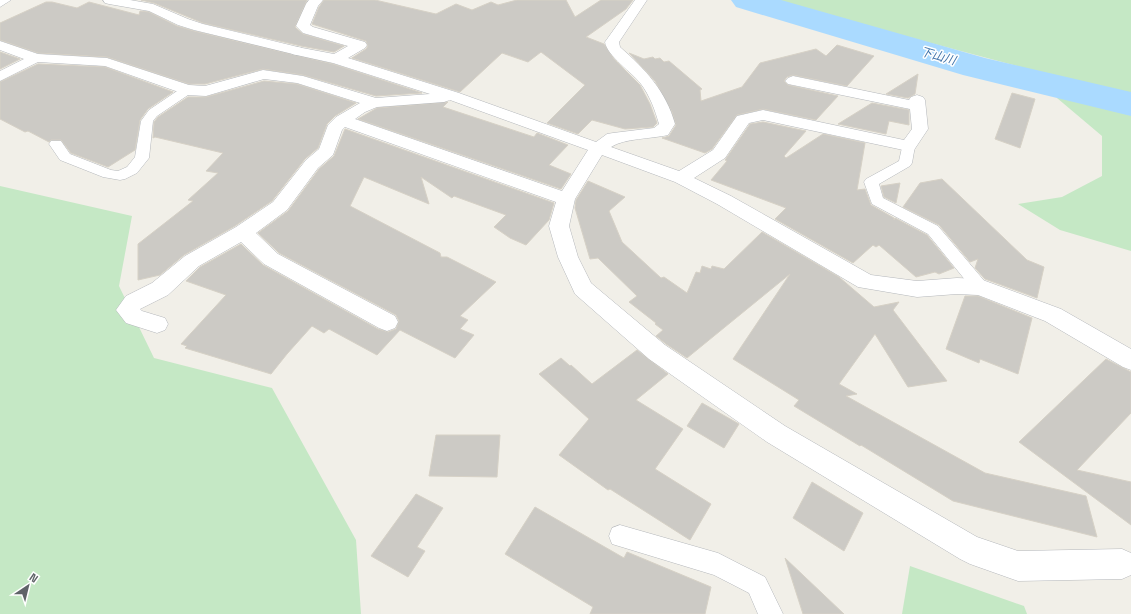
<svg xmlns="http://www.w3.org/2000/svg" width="1131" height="614" font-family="'Space Grotesk','Noto Sans JP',sans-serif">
<rect width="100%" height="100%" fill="#f1efe8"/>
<g fill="#c5e8c5">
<path d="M 770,0 L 1131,0 L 1131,251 L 1060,230 L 1018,204 L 1062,197 L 1102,176 L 1102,136 L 1057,98 L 1062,78 Z"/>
<path d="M 0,186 L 132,216 L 119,286 L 154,358 L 272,388 L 356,540 L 361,614 L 0,614 Z"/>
<path d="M 910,566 L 1024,606 L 1027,614 L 902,614 Z"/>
</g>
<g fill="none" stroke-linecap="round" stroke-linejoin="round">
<path fill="#aadaff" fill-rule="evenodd" d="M 731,0 L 781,0 L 985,58 L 1131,92 L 1131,116 L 963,75 L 736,7 Z"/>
</g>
<g fill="#cccac5" stroke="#d6d1c6">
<path d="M 141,0 L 307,0 L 295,27 L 303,34 L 344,46 L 334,52 L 301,46 L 203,23 L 154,3 Z"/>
<path d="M 324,0 L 375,0 L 436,14 L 456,4 L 472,10 L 491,2 L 498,5 L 517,0 L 566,0 L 575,17 L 601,0 L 633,0 L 626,9 L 586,37 L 604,44 L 614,59 L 640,85 L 650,104 L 657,123 L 653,127 L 625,129 L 592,120 L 578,134 L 547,123 L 585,85 L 541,52 L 528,62 L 502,53 L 460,92 L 352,58 L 366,49 L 368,46 L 366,41 L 312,24 L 319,7 Z"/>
<path d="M 46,2 L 52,2 L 77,8 L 89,2 L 139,15 L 140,11 L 149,12 L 177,26 L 194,31 L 333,64 L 422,93 L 376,96 L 303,75 L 263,69 L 205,84 L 189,84 L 107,57 L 38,53 L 0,40 L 0,23 Z"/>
<path d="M 837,45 L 874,56 L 847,86 L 793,75 L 787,77 L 784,81 L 788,85 L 838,96 L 816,120 L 763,109 L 737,115 L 712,149 L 705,153 L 662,138 L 669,136 L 676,125 L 672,112 L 655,81 L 629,53 L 644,59 L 653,57 L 655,59 L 660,58 L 664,62 L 669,61 L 702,89 L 700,90 L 701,101 L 742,87 L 760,63 L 816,49 L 826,56 Z"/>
<path d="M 0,52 L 20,59 L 0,69 Z"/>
<path d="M 38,64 L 105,67 L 173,92 L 148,109 L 140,120 L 135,150 L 108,167 L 71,153 L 61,140 L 51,140 L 49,142 L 28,131 L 25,132 L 0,119 L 0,82 Z"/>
<path d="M 918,74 L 915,94 L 908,98 L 886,94 Z"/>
<path d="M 264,81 L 297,84 L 356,103 L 335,116 L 327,124 L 318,148 L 305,159 L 272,201 L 235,226 L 184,255 L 160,275 L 138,280 L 138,244 L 193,201 L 188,200 L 218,173 L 206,171 L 223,153 L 155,137 L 153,138 L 154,122 L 158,117 L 188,97 L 206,97 Z"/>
<path d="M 1012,93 L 1035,99 L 1020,148 L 995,139 Z"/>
<path d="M 448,102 L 443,107 L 534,137 L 537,133 L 568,145 L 549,165 L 571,174 L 561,189 L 358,119 L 377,108 Z"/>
<path d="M 872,103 L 909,110 L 909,125 L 889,121 L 886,134 L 838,124 Z"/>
<path d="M 763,122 L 806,131 L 784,156 L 786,158 L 823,134 L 865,143 L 857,190 L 865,189 L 871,205 L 894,218 L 894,220 L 895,218 L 927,235 L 954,268 L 939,274 L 935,272 L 916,277 L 879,245 L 876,247 L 873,245 L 853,263 L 775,219 L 786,208 L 711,180 L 727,161 L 725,160 L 750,124 Z"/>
<path d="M 345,129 L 554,203 L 549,220 L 526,245 L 510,238 L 494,227 L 506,215 L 454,196 L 452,198 L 421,177 L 429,204 L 364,177 L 350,206 L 440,253 L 441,257 L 447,257 L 496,282 L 460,316 L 468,320 L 460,329 L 474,335 L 455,358 L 400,330 L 377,355 L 329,329 L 324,333 L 312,326 L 287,354 L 271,374 L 185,348 L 187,346 L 181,344 L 226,295 L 186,281 L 200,267 L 241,244 L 263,265 L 378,329 L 388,332 L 396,329 L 399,321 L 396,315 L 279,253 L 258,233 L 288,211 L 319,169 L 334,156 Z"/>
<path d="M 942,179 L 1027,260 L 1044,267 L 1037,298 L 985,279 L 975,268 L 978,259 L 970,262 L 939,225 L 903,207 L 920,183 Z"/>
<path d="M 588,181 L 625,197 L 609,211 L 622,242 L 661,278 L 664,277 L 687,293 L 696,272 L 700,273 L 702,266 L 711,269 L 712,266 L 724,269 L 762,232 L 839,277 L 874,307 L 899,302 L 893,310 L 947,381 L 908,387 L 875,334 L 839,384 L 857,394 L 846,396 L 985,473 L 1086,496 L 1097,537 L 953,501 L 861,445 L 860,446 L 794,406 L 799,400 L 733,359 L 790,274 L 687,358 L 666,344 L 656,336 L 663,330 L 655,324 L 656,323 L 629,302 L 637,296 L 598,258 L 590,259 L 575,208 L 576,200 Z"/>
<path d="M 900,183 L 896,203 L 884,197 L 881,186 Z"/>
<path d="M 965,296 L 978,296 L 1032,318 L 1018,374 L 980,359 L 979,363 L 946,349 Z"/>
<path d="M 637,350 L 668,374 L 636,400 L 683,429 L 655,469 L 711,504 L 690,540 L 610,489 L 608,490 L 559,455 L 589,419 L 539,374 L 561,358 L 570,366 L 571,365 L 592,384 Z"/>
<path d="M 1106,359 L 1131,372 L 1131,413 L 1077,470 L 1131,482 L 1131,525 L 1019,442 Z"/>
<path d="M 702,403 L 739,424 L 724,448 L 687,426 Z"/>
<path d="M 436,435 L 500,435 L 497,477 L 429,476 Z"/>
<path d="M 812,482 L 863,513 L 844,551 L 793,518 Z"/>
<path d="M 416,494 L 443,508 L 417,547 L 425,551 L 408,577 L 371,556 Z"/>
<path d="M 535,507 L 624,558 L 627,552 L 711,587 L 705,614 L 590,614 L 593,607 L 505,554 Z"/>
<path d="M 785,558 L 844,614 L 803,614 Z"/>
</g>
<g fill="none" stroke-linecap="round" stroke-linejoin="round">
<g stroke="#b5b8bc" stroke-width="1">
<g id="service">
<path d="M 0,0 L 11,0 L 0,7 Z"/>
<path d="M 187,86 L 191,87 L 193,90 L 191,93 L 157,116 L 153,121 L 149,158 L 137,173 L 125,179 L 120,180 L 103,177 L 60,160 L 49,144 L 51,141 L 61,141 L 70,154 L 111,170 L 118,171 L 127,167 L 135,157 L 141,121 L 149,110 L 183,87 Z"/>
<path d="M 908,142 L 913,143 L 915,146 L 912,163 L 910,166 L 879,184 L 883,198 L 938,226 L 986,283 L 988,287 L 986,291 L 980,293 L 974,291 L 928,234 L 872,204 L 864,182 L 866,179 L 899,161 L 903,143 Z"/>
<path d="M 620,525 L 718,553 L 765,577 L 783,614 L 758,614 L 749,593 L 714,575 L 612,544 L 609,536 L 612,528 Z"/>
</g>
</g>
<g stroke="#b5b8bc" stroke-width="1">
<path id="minor" d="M 309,0 L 323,0 L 318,6 L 310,25 L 313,27 L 365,42 L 367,45 L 365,48 L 348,58 L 459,93 L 596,142 L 607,134 L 613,133 L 654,128 L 659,124 C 655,110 650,96 641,84 C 632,72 607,56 605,42 L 635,0 L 647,0 L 619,42 L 620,47 C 645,69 666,91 675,124 L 668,135 C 651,139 625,138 611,147 L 679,171 L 713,150 L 737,116 L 763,110 L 904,140 L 912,129 L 910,109 L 788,84 L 785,81 L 788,78 L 793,76 L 909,100 L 911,97 L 917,95 L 923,97 L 925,100 L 928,129 L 914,150 L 908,151 L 763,120 L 749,123 L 725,158 L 694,178 L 731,196 L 871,275 L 917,281 L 957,278 L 980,279 L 1061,309 L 1131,349 L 1131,370 L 1123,367 L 1045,321 L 978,295 L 957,294 L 917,297 L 858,287 L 717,204 L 675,182 L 602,155 L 575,199 L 569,226 L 578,257 L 591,283 L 665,345 L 785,426 L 977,537 L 1018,551 L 1122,549 L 1131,553 L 1131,575 L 1122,579 L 1018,581 L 970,564 L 960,559 L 767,442 L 649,359 L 575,294 L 558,257 L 549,226 L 556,202 L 345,127 L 342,130 L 333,155 L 318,168 L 287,210 L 256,233 L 278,254 L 395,316 L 398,322 L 395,328 L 387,331 L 379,328 L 264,264 L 241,242 L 199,266 L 168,295 L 140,309 L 142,311 L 165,318 L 168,324 L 165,330 L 157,333 L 126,323 L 116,310 L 126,296 L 152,283 L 185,256 L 236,227 L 273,202 L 306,160 L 319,149 L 328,125 L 336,117 L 360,103 L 297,83 L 264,79 L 206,96 L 187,95 L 105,66 L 38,62 L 0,81 L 0,71 L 24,59 L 0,50 L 0,41 L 38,54 L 107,58 L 189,85 L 205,86 L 263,70 L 303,76 L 376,98 L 430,94 L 333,63 L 292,54 L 290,51 L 292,48 L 297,47 L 334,54 L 348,46 L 303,33 L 296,26 L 306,4 ZM 450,100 L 588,150 L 562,191 L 355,119 L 365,112 L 377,107 L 444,102 Z"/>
</g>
<g stroke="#b5b8bc" stroke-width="1">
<path id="tertiary" d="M 103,0 L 130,0 L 153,4 L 188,19 L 203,24 L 302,48 L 304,51 L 302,54 L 297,55 L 194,30 L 178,25 L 149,11 L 109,4 L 105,3 Z"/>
</g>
<use href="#service" fill="#fff" fill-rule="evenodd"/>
<use href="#minor" fill="#fff" fill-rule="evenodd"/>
<use href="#tertiary" fill="#fff" fill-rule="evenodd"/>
</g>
<g text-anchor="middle" stroke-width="3" stroke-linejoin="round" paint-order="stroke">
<g font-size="12" font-style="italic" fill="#4174aa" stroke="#fff">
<text transform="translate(938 56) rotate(16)" y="4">下山川</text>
</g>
</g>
<g transform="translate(28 586) rotate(35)" stroke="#ffffff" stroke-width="3" paint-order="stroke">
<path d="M0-3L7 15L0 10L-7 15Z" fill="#5f6368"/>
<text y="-6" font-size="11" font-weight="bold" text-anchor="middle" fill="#5f6368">N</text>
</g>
</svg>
